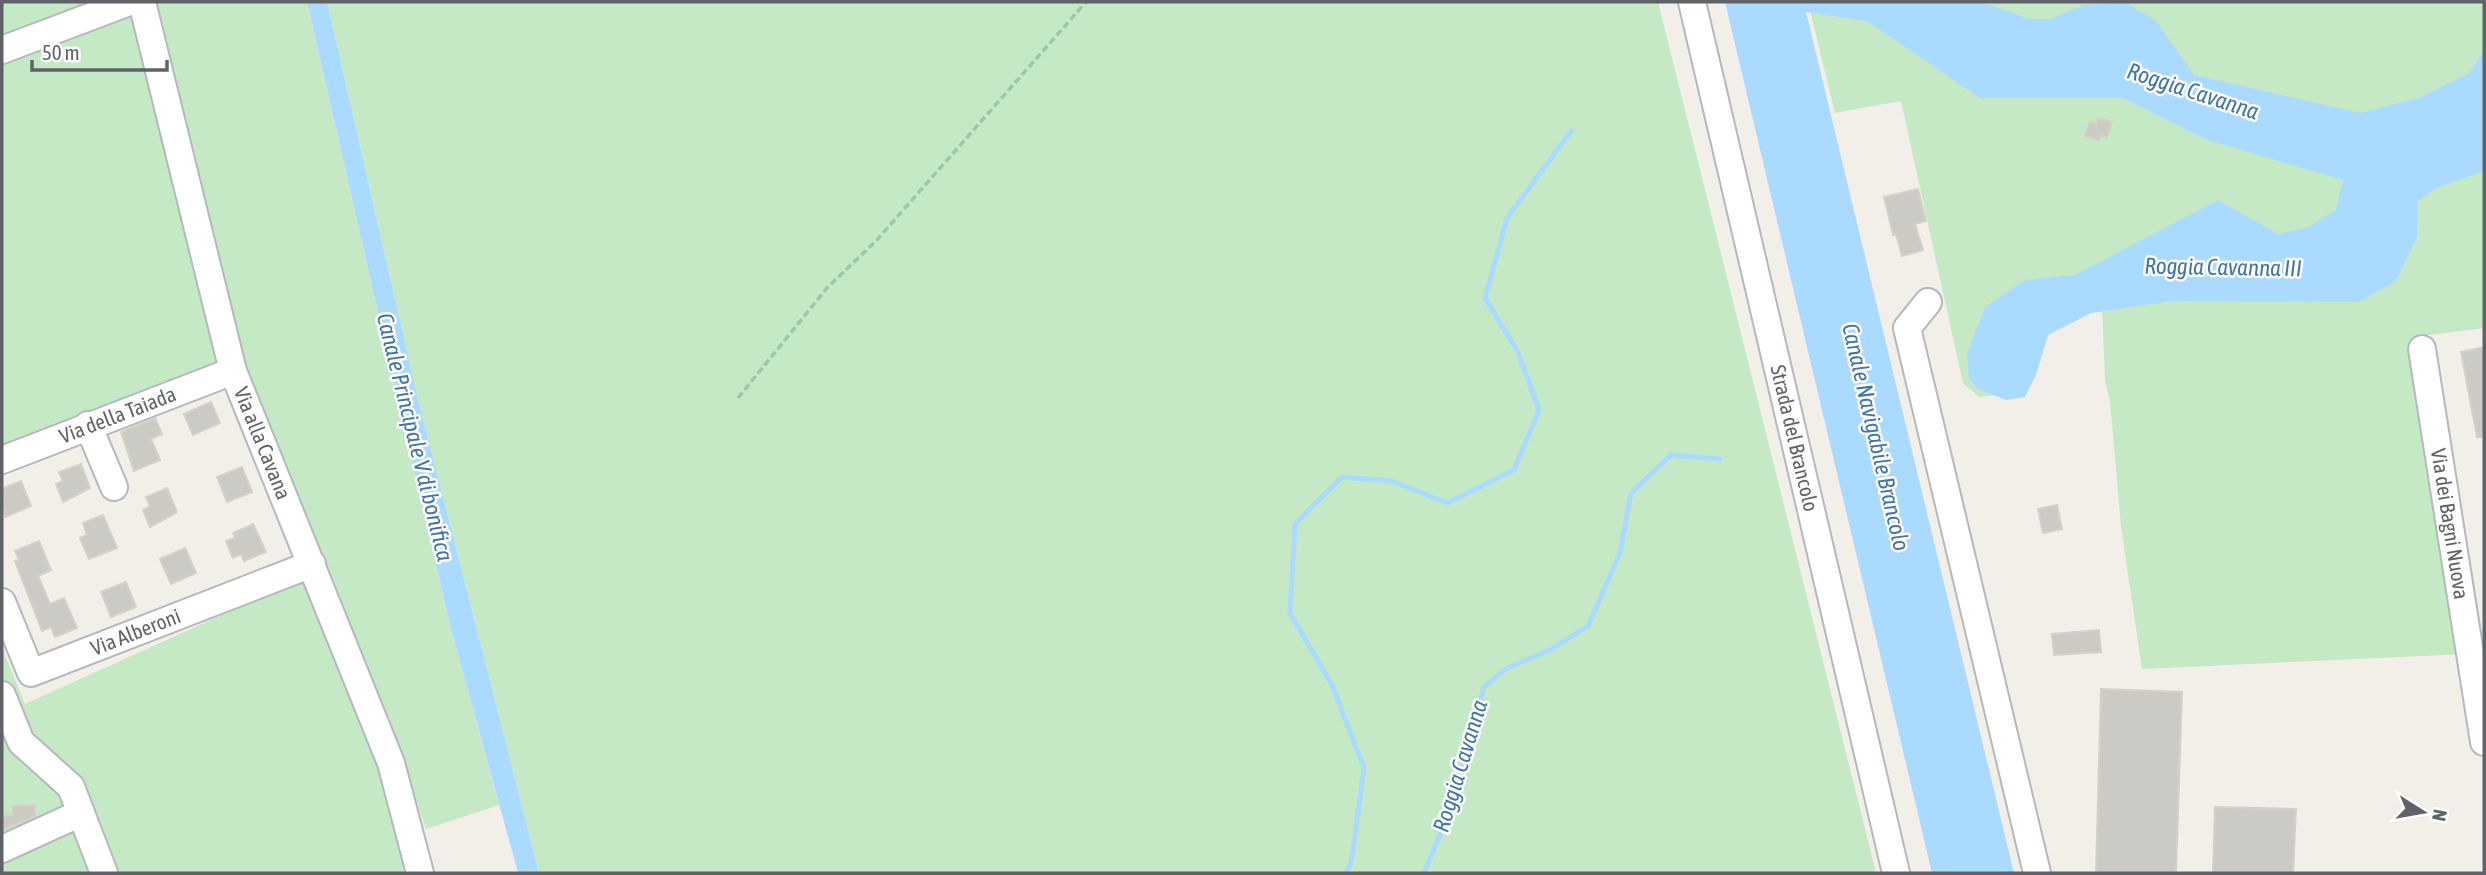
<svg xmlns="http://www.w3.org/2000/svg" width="2486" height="875" font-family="'Asap Condensed',sans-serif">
<rect width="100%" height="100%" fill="#f1efe8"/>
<g fill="#c5e8c5">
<path d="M 2,2 L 104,2 L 2,40 Z"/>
<path d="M 155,2 L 307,2 L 450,625 L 499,805 L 426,829 L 402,759 L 243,360 Z"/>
<path d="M 327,2 L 1658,2 L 1876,873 L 539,873 L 417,395 Z"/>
<path d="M 1808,2 L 2484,2 L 2484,328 L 2422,336 L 2464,654 L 2142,669 L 2121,526 L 2110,401 L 2105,381 L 2102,304 L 2058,310 L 1996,395 L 1979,397 L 1963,383 L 1901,101 L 1835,113 Z"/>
<path d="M 137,11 L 226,368 L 2,454 L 2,63 Z"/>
<path d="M 306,577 L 379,763 L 410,873 L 2,873 L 2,648 L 25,704 Z"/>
</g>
<g fill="#aadaff">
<path d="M 307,2 L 327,2 L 417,395 L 539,873 L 518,873 L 450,625 Z"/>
<path d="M 1725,2 L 1982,2 L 2029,19 L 2051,19 L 2083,5 L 2125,2 L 2156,21 L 2194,75 L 2361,113 L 2421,97 L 2469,73 L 2484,51 L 2484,171 L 2436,188 L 2418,201 L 2417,237 L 2396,281 L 2358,302 L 2172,301 L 2091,313 L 2048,335 L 2036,375 L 2025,397 L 2006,400 L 1978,389 L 1969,378 L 1967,354 L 1985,307 L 2025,280 L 2075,275 L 2218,200 L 2278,234 L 2308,227 L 2336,210 L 2343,180 L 2205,139 L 2123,98 L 1980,98 L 1867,21 L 1806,12 L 2014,873 L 1932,873 Z"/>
</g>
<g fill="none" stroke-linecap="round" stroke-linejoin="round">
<g stroke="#aadaff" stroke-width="5">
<path d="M 1345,873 L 1351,864 L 1364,768 L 1332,685 L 1290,613 L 1295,524 L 1342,477 L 1391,481 L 1448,503 L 1514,470 L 1539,410 L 1518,352 L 1485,298 L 1507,218 L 1571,131"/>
<path d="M 1424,873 L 1448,815 L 1484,687 L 1507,668 L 1550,650 L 1588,626 L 1620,553 L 1631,493 L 1671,455 L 1720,459"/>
</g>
</g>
<g fill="#cccac5" stroke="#d6d1c6" stroke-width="2">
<path d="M 2098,118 L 2112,122 L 2107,137 L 2100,135 L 2099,140 L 2085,136 L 2090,122 L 2096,124 Z"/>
<path d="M 1918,189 L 1926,221 L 1915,224 L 1923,250 L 1902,256 L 1896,234 L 1893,235 L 1884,197 Z"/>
<path d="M 2484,347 L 2484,437 L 2477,437 L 2461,352 Z"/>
<path d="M 211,402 L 220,423 L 193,435 L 184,414 Z"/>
<path d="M 155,418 L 162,434 L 151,439 L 160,460 L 134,471 L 121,432 Z"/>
<path d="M 81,464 L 90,488 L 63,502 L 56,484 L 63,481 L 59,472 Z"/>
<path d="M 242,467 L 252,492 L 227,502 L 217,477 Z"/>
<path d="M 21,481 L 31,506 L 5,517 L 2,489 Z"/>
<path d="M 167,488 L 177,512 L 150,527 L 143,510 L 150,506 L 146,497 Z"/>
<path d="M 2057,505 L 2062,529 L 2043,533 L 2038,509 Z"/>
<path d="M 103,515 L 117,548 L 89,559 L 80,538 L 87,535 L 83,523 Z"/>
<path d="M 253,524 L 266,552 L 244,561 L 241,554 L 233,558 L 226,541 L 235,538 L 233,533 Z"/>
<path d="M 39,541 L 51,570 L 38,576 L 50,604 L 64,598 L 77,628 L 55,637 L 51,627 L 42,631 L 15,561 L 19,560 L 15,551 Z"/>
<path d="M 185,548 L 196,573 L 171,584 L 160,559 Z"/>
<path d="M 126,582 L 136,607 L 111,617 L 101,592 Z"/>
<path d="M 2099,630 L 2101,652 L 2054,655 L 2052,634 Z"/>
<path d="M 2101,689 L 2182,692 L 2176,873 L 2096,873 Z"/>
<path d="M 35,805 L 35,816 L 2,830 L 2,816 L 13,815 L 12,806 Z"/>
<path d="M 2215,807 L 2296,809 L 2293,873 L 2213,873 Z"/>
</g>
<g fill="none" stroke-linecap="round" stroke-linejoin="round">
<g stroke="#b5b8bc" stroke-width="30">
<g id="minor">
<path id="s1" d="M 142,2 L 233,371 L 391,763 L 420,873"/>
<path id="s2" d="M 1692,2 L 1896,873"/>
<path d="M 2,50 L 129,2"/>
<path d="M 1928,302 L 1907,328 L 2037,873"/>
<path id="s3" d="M 2422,349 L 2484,742"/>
<path d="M 88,425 L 114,487"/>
<path id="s4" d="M 2,460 L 233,371"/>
<path id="s5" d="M 2,602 L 31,673 L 312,564"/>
<path d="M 2,695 L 21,742 L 71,787 L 104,873"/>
<path d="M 2,849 L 81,813"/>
</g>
</g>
<path stroke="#9cc7a9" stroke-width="3.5" stroke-dasharray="7 3.5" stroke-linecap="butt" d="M 738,398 L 827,288 L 876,241 L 1086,2"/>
<use href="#minor" stroke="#fff" stroke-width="26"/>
</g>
<g text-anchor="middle" stroke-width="5" stroke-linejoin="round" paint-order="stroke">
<g font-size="21" fill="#5f6368" stroke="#fff">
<text dy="7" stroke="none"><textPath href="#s4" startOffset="124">Via della Taiada</textPath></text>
<text dy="7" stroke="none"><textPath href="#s2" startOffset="448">Strada del Brancolo</textPath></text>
<text dy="7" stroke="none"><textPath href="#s1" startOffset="458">Via alla Cavana</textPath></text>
<text dy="7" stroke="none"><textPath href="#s3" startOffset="177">Via dei Bagni Nuova</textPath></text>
<text dy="7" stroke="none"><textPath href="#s5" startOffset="189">Via Alberoni</textPath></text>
</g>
<g font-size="23" font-style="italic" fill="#4174aa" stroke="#fff">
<text transform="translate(2193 91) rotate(18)" y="8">Roggia Cavanna</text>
<text transform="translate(2223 267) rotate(1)" y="8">Roggia Cavanna III</text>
<text transform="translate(415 437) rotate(76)" y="8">Canale Principale V di bonifica</text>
<text transform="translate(1876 437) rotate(77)" y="8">Canale Navigabile Brancolo</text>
<text transform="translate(1460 766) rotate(-73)" y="8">Roggia Cavanna</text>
</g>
</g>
<rect width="2486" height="875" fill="none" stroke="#5f6368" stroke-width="7"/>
<g transform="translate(2423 812) rotate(101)" stroke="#ffffff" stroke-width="5" paint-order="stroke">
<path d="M0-5L12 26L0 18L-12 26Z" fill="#5f6368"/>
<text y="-10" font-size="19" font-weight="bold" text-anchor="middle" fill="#5f6368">N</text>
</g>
<path d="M32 60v10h135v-10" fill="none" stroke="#5f6368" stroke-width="3.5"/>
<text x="42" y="60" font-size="21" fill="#5f6368" stroke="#ffffff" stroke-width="5" paint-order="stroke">50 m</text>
</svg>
